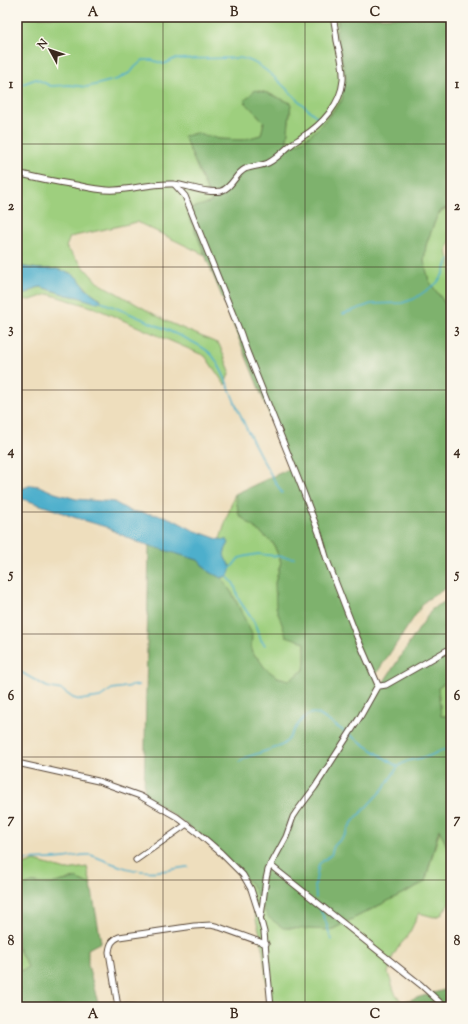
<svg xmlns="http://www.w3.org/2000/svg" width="468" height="1024" font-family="'Sorts Mill Goudy',serif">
<rect width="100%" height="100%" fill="#fbf7ec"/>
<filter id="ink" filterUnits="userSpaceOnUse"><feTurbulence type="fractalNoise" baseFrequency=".025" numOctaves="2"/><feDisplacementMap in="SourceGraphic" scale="8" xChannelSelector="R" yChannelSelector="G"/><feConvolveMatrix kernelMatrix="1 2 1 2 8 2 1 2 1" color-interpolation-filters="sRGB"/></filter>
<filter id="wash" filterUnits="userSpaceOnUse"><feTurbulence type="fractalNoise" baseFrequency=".012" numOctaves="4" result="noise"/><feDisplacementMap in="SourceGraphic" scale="16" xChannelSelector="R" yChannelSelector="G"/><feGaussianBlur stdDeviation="0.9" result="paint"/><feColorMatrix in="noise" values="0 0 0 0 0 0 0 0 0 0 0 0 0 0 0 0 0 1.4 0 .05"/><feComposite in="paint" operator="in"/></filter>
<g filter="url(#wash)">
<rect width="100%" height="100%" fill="#eedebd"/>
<g fill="#9ecf7e" stroke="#6c7c4e">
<path d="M 17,17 L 338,17 L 338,26 L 336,31 L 346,78 L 342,92 L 343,97 L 341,101 L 314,133 L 300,143 L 287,148 L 287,140 L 291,103 L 267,93 L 255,90 L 264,122 L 261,135 L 242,140 L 219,139 L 197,133 L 184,136 L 212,203 L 189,209 L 188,213 L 205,255 L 137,222 L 70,237 L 66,247 L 97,282 L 168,322 L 219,344 L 230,371 L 225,385 L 205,356 L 95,308 L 48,294 L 31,300 L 17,299 L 17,294 L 26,294 L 36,288 L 41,287 L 67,295 L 78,297 L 99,298 L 89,291 L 74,275 L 70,273 L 57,269 L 39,269 L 17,266 Z"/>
<path d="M 451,206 L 451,240 C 447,247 446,255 451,261 L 451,312 L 429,281 L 424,261 L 426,245 L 437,216 L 442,211 Z"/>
<path d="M 235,493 L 236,494 L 239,515 L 273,543 L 281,562 L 275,583 L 305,644 L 305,662 L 304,670 L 291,680 L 289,680 L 277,677 L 264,668 L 258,658 L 254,655 L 251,647 L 252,639 L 247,626 L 233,595 L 222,578 L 227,576 L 231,567 C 224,558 221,555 228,545 L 220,539 Z"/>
<path d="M 451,679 L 451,716 L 441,716 L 438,688 Z"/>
<path d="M 440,829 L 451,855 L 451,897 L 449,904 L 441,915 L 434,917 L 419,913 L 408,936 L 400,945 L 393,956 L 388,973 L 395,993 L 402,1002 L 405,1007 L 270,1007 L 261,937 L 244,877 L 331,930 L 425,882 Z"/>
<path d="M 35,861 L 66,870 L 87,867 L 91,885 L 75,878 L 51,884 L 32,883 L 17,888 L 17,865 L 23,865 Z"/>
<path d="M 17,946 L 28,967 L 24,970 L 21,970 L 17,976 Z"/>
</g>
<g fill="#7eb26d" stroke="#5c6e46">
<path d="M 338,17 L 451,17 L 451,206 L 442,210 L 437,216 L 426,245 L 424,261 L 429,281 L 451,312 L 451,585 L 425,601 L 376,674 L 381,686 L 432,609 L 451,598 L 451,679 L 438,688 L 441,716 L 451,716 L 451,855 L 439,829 L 425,882 L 331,930 L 283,928 L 268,917 L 251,884 L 211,843 L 144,794 L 149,545 L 198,560 L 208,571 L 222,578 L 233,595 L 252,634 L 251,647 L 254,655 L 258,658 L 265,668 L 277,677 L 289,680 L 304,670 L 305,662 L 305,644 L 304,642 L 286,636 L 276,607 L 275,583 L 281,562 L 273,543 L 239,515 L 235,494 L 291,468 L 189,215 L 189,209 L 212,202 L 184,136 L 197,133 L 219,139 L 242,140 L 261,135 L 264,122 L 244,101 L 255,90 L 267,93 L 291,103 L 287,140 L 287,148 C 312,140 325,120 341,102 L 343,97 L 342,92 L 346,78 L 336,31 L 338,26 Z"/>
<path d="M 75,878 L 91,885 L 101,942 L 88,949 L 88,965 L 99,1007 L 17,1007 L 17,976 L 21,970 L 24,970 L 28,967 L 17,946 L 17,888 L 32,883 L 51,884 Z"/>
<path d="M 451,988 L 451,1007 L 405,1007 L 402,1002 Z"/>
</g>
<g fill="#4dafcc" stroke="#446c75">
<path d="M 17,266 L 39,269 L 57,269 L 70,273 L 78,278 L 86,289 L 99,298 L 103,302 L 97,303 L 78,297 L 67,295 L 41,287 L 36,288 L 26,294 L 17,294 Z"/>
<path d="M 31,485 L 39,486 L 55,493 L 76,499 L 114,502 L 130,511 L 164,516 L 174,520 L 193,530 L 218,539 L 227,540 L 229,543 C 222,555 223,556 231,567 L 229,574 L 227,576 L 221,578 L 208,571 L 198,560 L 140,543 L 128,538 L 106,527 L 70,516 L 58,511 L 26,500 L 17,498 L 17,488 L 24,488 Z"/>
</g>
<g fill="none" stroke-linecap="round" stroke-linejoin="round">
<g stroke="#4dafcc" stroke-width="1.5">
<path d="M 17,86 L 36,79 L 51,86 L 69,85 L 87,87 L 118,79 L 131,72 L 135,67 L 143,60 L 152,60 L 164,64 L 174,59 L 239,58 C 242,58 245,59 248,60 C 266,66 286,89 299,101 C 306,108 313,114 321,120"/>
<path d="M 101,302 C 123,310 144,320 165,329 C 179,336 200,343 211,354 C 223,367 232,398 240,414 C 252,442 266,467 282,493"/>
<path d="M 343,314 L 371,304 L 402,303 L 414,299 L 437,283 L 444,273 L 447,263 L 451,259"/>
<path d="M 230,569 L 239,558 L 247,556 L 258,554 L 294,558"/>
<path d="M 227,576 L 234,584 L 239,600 L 254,622 L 261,640 L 265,645"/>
<path d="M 17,670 L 47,687 L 62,690 L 73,698 L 80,700 L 100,697 L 112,689 L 139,685"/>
<path d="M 239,762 L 247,757 L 278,747 C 281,746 284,744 286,742 C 294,732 304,709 318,714 L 398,767"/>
<path d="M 17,860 C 33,859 49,860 65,858 C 75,857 80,854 91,855 C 113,864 135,874 160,871 C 169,870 178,868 188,867"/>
<path d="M 316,898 L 315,885 L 319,864 L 331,855 L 334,846 L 345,835 L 349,827 L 355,819 L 383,789 L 398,767 C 407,758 418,760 429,756 C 437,753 442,748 451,750"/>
<path d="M 319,907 L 326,922 L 331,940"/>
</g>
</g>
</g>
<g filter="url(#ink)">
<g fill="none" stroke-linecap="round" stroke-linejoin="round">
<g stroke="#564536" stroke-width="7">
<g id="street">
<path d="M 17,173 C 37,178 56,182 76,185 C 89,188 102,191 115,190 C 135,189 152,183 173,184 C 187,185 207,194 221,191 C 232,188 235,174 245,169 C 252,166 261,166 268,163 C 278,158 284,150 292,144 C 295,141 299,140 302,137 C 322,125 341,104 343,80 C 344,67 340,54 337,41 C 336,33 335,25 333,17"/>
<path d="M 175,185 L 185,196 L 241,334 L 246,349 L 301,486 L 319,533 L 327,560 L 357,637 L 378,685 L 380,686 L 386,685 L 451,648"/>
<path d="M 17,763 L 98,781 L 140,796 L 177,817 L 198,833 L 221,853 L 243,875 L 251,889 L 260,917 L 264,932 L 271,1007"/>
<path d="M 136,860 L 187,824"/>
<path d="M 270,865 L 421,985 L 445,1007"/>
<path d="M 261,916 L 263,902 L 266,879 L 268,870 L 286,837 L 293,817 L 297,811 L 315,787 L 360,717 L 378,685"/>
<path d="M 118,1006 L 134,1007"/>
<path d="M 118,1007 L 109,952 C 110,944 112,940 119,937 L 194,926 L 211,925 L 219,927 L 266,944"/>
</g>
</g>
<use href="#street" stroke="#fff" stroke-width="5"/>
</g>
</g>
<path fill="none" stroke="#3b2a1e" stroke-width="1" stroke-opacity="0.55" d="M 163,17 L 163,1007M 305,17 L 305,1007M 17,144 L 451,144M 17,267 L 451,267M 17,390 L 451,390M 17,512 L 451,512M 17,634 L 451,634M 17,757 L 451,757M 17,880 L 451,880"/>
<rect width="468" height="1024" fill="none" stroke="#fbf7ec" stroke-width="44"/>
<g transform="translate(50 50) rotate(310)" stroke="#fbf7ec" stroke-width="3" paint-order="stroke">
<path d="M0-3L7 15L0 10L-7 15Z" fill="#3b2a1e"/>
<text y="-6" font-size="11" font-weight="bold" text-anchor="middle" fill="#3b2a1e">N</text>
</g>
<rect x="22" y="22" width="424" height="980" fill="none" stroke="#3b2a1e" stroke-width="1.5"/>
<g font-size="13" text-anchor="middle" font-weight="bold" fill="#3b2a1e">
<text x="93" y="16">A</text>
<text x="234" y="16">B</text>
<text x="375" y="16">C</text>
<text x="11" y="88">1</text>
<text x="457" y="88">1</text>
<text x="11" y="210">2</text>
<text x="457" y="210">2</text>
<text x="11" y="333">3</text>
<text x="457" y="333">3</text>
<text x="11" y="455">4</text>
<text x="457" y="455">4</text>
<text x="11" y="578">5</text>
<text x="457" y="578">5</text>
<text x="11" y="700">6</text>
<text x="457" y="700">6</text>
<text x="11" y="823">7</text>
<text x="457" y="823">7</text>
<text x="11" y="945">8</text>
<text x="457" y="945">8</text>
<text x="93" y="1018">A</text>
<text x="234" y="1018">B</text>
<text x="375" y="1018">C</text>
</g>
</svg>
